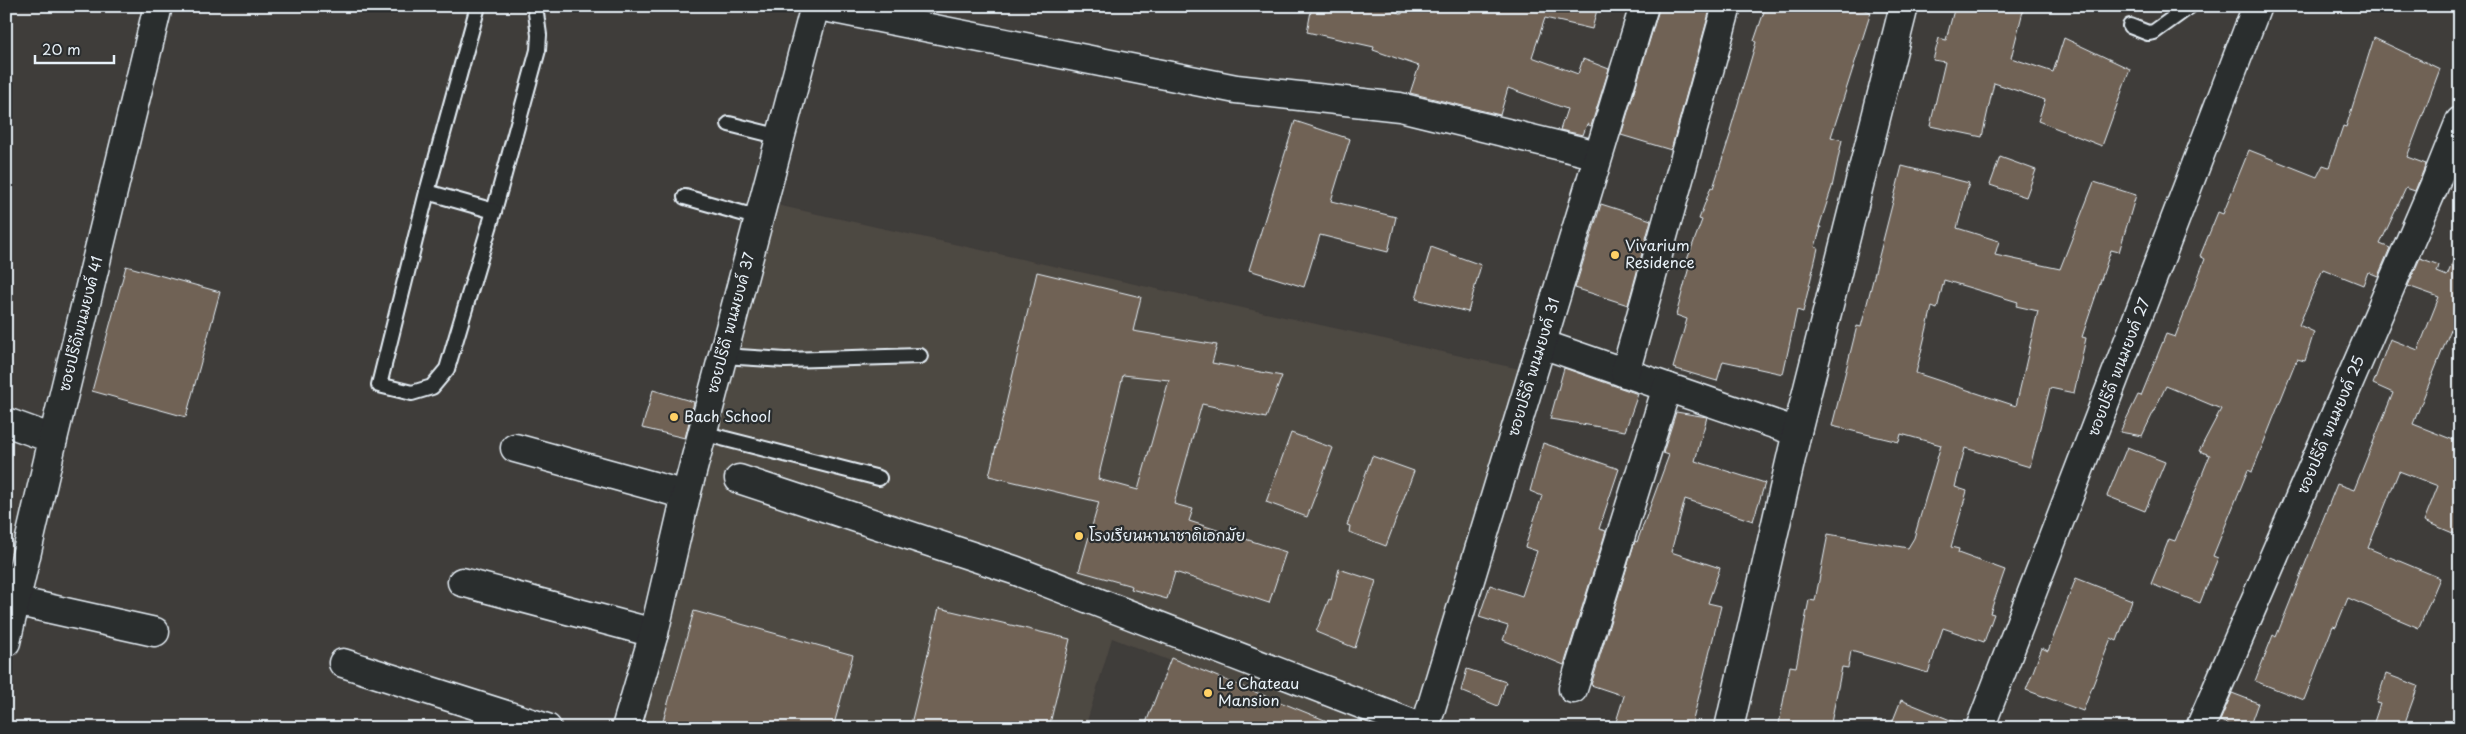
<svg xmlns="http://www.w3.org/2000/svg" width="2466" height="734" font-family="'Playpen Sans','Playpen Sans Thai',sans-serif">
<rect width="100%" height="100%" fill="#3f3d3a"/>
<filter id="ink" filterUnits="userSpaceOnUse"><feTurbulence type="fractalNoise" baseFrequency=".02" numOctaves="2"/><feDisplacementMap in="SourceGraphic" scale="10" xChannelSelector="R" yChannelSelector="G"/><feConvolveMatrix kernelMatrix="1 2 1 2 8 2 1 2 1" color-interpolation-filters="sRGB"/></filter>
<g filter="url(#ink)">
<path fill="#4d4842" d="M 763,202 L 1533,372 L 1425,728 L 1342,728 L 1112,638 L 1085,728 L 626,728 Z"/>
<g fill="#6f6255" stroke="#e8f1f8" fill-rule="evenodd">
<path d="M 1312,6 L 1380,6 L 1402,14 L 1404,6 L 1598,6 L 1592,29 L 1545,18 L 1532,57 L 1578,74 L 1583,59 L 1609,69 L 1591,126 L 1587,124 L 1583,135 L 1560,130 L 1567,109 L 1508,88 L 1500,115 L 1410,93 L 1419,66 L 1373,50 L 1374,47 L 1307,32 Z"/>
<path d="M 1660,6 L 1711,6 L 1671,150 L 1621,135 Z"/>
<path d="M 1766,6 L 1854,6 L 1871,12 L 1831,137 L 1842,140 L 1832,187 L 1819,227 L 1821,227 L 1815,247 L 1818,248 L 1803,312 L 1797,310 L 1783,374 L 1723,361 L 1717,381 L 1673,368 L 1687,319 L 1676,315 L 1689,267 L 1685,265 L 1702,220 L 1699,219 L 1711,187 L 1713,188 L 1731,132 L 1730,131 L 1756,42 L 1754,41 Z"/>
<path d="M 1955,6 L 2008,6 L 2023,11 L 2011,58 L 2053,72 L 2064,38 L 2130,69 L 2102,146 L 2038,121 L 2045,100 L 1994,83 L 1982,137 L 1930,126 L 1945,62 L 1933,60 L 1939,38 L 1946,40 Z"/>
<path d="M 2374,38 L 2440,69 L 2407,157 L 2426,164 L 2415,191 L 2406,188 L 2380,244 L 2390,248 L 2378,276 L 2368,272 L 2363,285 L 2323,269 L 2299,325 L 2314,332 L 2305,361 L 2297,359 L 2252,472 L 2248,470 L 2213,556 L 2218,558 L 2200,603 L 2151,584 L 2169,539 L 2175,541 L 2210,455 L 2199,451 L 2221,409 L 2166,386 L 2142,436 L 2120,432 L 2138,395 L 2141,396 L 2166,334 L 2175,337 L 2205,259 L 2200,256 L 2218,212 L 2223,214 L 2249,150 L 2317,177 L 2323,165 L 2329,167 L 2343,126 L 2346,127 Z"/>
<path d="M 1295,121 L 1350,139 L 1331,201 L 1396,217 L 1388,252 L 1320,235 L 1304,287 L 1249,270 Z"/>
<path d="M 2000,157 L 2036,170 L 2026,197 L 1990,185 Z"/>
<path d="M 1902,166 L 1969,183 L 1957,228 L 1999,241 L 1995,255 L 2060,269 L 2094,182 L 2136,195 L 2119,252 L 2111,250 L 2082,337 L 2086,338 L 2074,393 L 2050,388 L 2030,467 L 1965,448 L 1955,487 L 1967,491 L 1951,547 L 1959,549 L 1958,553 L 2005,570 L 1990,613 L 1994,614 L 1984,642 L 1943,628 L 1928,673 L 1851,651 L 1848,668 L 1842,667 L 1830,728 L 1797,728 L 1779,724 L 1790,666 L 1796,667 L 1809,600 L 1815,601 L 1828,534 L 1908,548 L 1914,538 L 1941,445 L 1901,434 L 1899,442 L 1832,426 L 1857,326 L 1861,327 ZM 1944,280 L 2018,302 L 2016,306 L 2038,311 L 2016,406 L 1916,373 L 1932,307 L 1937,309 Z"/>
<path d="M 1601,204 L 1651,220 L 1628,305 L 1575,288 Z"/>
<path d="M 1431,247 L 1481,265 L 1468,312 L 1416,299 Z"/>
<path d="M 2459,247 L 2460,333 L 2451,329 L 2413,424 L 2456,441 L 2460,434 L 2460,536 L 2424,521 L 2438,486 L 2399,471 L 2368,548 L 2440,578 L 2419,628 L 2348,598 L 2336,627 L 2333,626 L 2304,700 L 2255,681 L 2273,635 L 2276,637 L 2337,484 L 2354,490 L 2393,393 L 2373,384 L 2390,339 L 2418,350 L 2439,297 L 2408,286 L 2420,258 L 2439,265 L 2437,272 L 2447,276 Z"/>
<path d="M 126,266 L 220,292 L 186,417 L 92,391 Z"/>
<path d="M 1037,272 L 1141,297 L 1133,331 L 1217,345 L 1212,363 L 1282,376 L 1266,418 L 1202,404 L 1174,504 L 1193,509 L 1189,521 L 1286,552 L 1269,603 L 1175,572 L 1167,599 L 1131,589 L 1132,586 L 1079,571 L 1099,502 L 989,476 ZM 1123,375 L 1169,380 L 1138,490 L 1098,479 Z"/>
<path d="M 1564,368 L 1638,394 L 1625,431 L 1550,419 Z"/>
<path d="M 653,390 L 694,402 L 685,438 L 642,428 Z"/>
<path d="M 1676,412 L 1707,417 L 1695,461 L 1765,483 L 1753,521 L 1685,499 L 1671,552 L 1720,568 L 1708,603 L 1721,606 L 1691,728 L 1614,728 L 1624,696 L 1591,685 L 1635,541 L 1637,542 L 1669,455 L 1663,453 Z"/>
<path d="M 1291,433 L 1333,448 L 1307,517 L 1266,502 Z"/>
<path d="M 1543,443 L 1619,469 L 1599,529 L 1606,531 L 1564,665 L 1503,640 L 1508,626 L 1479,617 L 1490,585 L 1522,596 L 1537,551 L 1525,547 L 1542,496 L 1530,491 Z"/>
<path d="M 2127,447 L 2165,462 L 2145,511 L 2107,496 Z"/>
<path d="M 1372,456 L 1414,471 L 1386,546 L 1349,532 L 1350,526 L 1347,525 Z"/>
<path d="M 1339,569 L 1376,581 L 1355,648 L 1316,632 L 1329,599 L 1331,600 Z"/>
<path d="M 2076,578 L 2132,600 L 2117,641 L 2111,638 L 2083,711 L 2026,690 L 2042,648 L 2048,651 Z"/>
<path d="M 939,608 L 1070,639 L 1049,728 L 910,728 Z"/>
<path d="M 694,611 L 853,655 L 833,728 L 661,728 Z"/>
<path d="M 1171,658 L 1342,727 L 1342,728 L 1144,728 Z"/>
<path d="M 1467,669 L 1506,682 L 1498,706 L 1461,691 Z"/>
<path d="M 2386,674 L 2418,686 L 2403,728 L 2372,728 L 2380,704 L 2376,703 Z"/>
<path d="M 2232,693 L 2258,703 L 2249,728 L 2239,728 L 2220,721 Z"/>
<path d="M 1901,700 L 1965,726 L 1965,728 L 1890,728 Z"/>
</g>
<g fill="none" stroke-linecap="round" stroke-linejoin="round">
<g stroke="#e8f1f8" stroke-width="18">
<g id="service">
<path d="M 478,6 L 427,192 L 379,385 L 412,393 L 432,387 L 447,369 L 494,211 L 538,50 L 539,35 L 535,6"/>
<path d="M 2130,26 L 2148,33 L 2154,32 L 2190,6"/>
<path d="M 729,124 L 781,137"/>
<path d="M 427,192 L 494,211"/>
<path d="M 685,197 L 759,218"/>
<path d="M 723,356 L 785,360 L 920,356"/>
<path d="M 702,433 L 879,478"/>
</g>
</g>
<g stroke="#e8f1f8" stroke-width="31">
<g id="minor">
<path d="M 819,6 L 1236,89 L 1400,107 L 1598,155"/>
<path d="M 1542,344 L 1797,432"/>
<path d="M 1625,373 L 1727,6"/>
<path d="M 6,422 L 53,439"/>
<path d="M 515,448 L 686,495"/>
<path d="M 739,479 L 1014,570 L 1423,728"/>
<path d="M 462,582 L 654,633"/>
<path d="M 15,601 L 155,632"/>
<path d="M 6,642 L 53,439 L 158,6"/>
<path d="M 343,663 L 547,728"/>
<path d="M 1573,689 L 1667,387"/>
<path d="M 626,728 L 654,633 L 686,495 L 815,6"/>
<path d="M 1729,728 L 1797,432 L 1904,6"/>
<path d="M 1980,728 L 2257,6"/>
<path d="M 2200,728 L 2434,186 L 2460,121"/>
</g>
</g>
<g stroke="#e8f1f8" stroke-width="31">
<path id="tertiary" d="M 1425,728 L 1644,6"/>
</g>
<use href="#service" stroke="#2a2d2e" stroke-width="14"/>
<use href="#minor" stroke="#2a2d2e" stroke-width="28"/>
<use href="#tertiary" stroke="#2a2d2e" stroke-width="28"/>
</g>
</g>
<g fill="#ffd166" stroke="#2a2d2e" stroke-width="2">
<circle cx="1615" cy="255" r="5"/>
<circle cx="674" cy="417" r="5"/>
<circle cx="1079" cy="536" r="5"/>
<circle cx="1208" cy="693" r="5"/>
</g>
<g text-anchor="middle" stroke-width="4.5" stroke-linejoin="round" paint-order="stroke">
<g font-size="15" fill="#e8f1f8" stroke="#2a2d2e" text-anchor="start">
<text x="1625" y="251">Vivarium<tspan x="1625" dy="17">Residence</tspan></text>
<text x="684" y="422">Bach School</text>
<text x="1089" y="541">โรงเรียนนานาชาติเอกมัย</text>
<text x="1218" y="689">Le Chateau<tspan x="1218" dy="17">Mansion</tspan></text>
</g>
<g font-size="15" fill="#e8f1f8" stroke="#2a2d2e">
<text transform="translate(731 323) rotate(-75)" y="5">ซอยปรีดี พนมยงค์ 37</text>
<text transform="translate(81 324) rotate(-76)" y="5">ซอยปรีดีพนมยงค์ 41</text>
<text transform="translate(1534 367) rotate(-73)" y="5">ซอยปรีดี พนมยงค์ 31</text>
<text transform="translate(2119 367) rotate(-69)" y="5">ซอยปรีดี พนมยงค์ 27</text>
<text transform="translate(2331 425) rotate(-67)" y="5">ซอยปรีดี พนมยงค์ 25</text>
</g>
</g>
<rect width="2466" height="734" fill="none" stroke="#2a2d2e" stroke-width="25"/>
<rect x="12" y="12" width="2441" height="709" fill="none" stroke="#e8f1f8" stroke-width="2" filter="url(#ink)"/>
<path d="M35 55v8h79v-8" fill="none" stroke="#e8f1f8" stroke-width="2.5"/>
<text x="42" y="55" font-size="15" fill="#e8f1f8" stroke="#2a2d2e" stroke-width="4" paint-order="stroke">20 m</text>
</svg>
